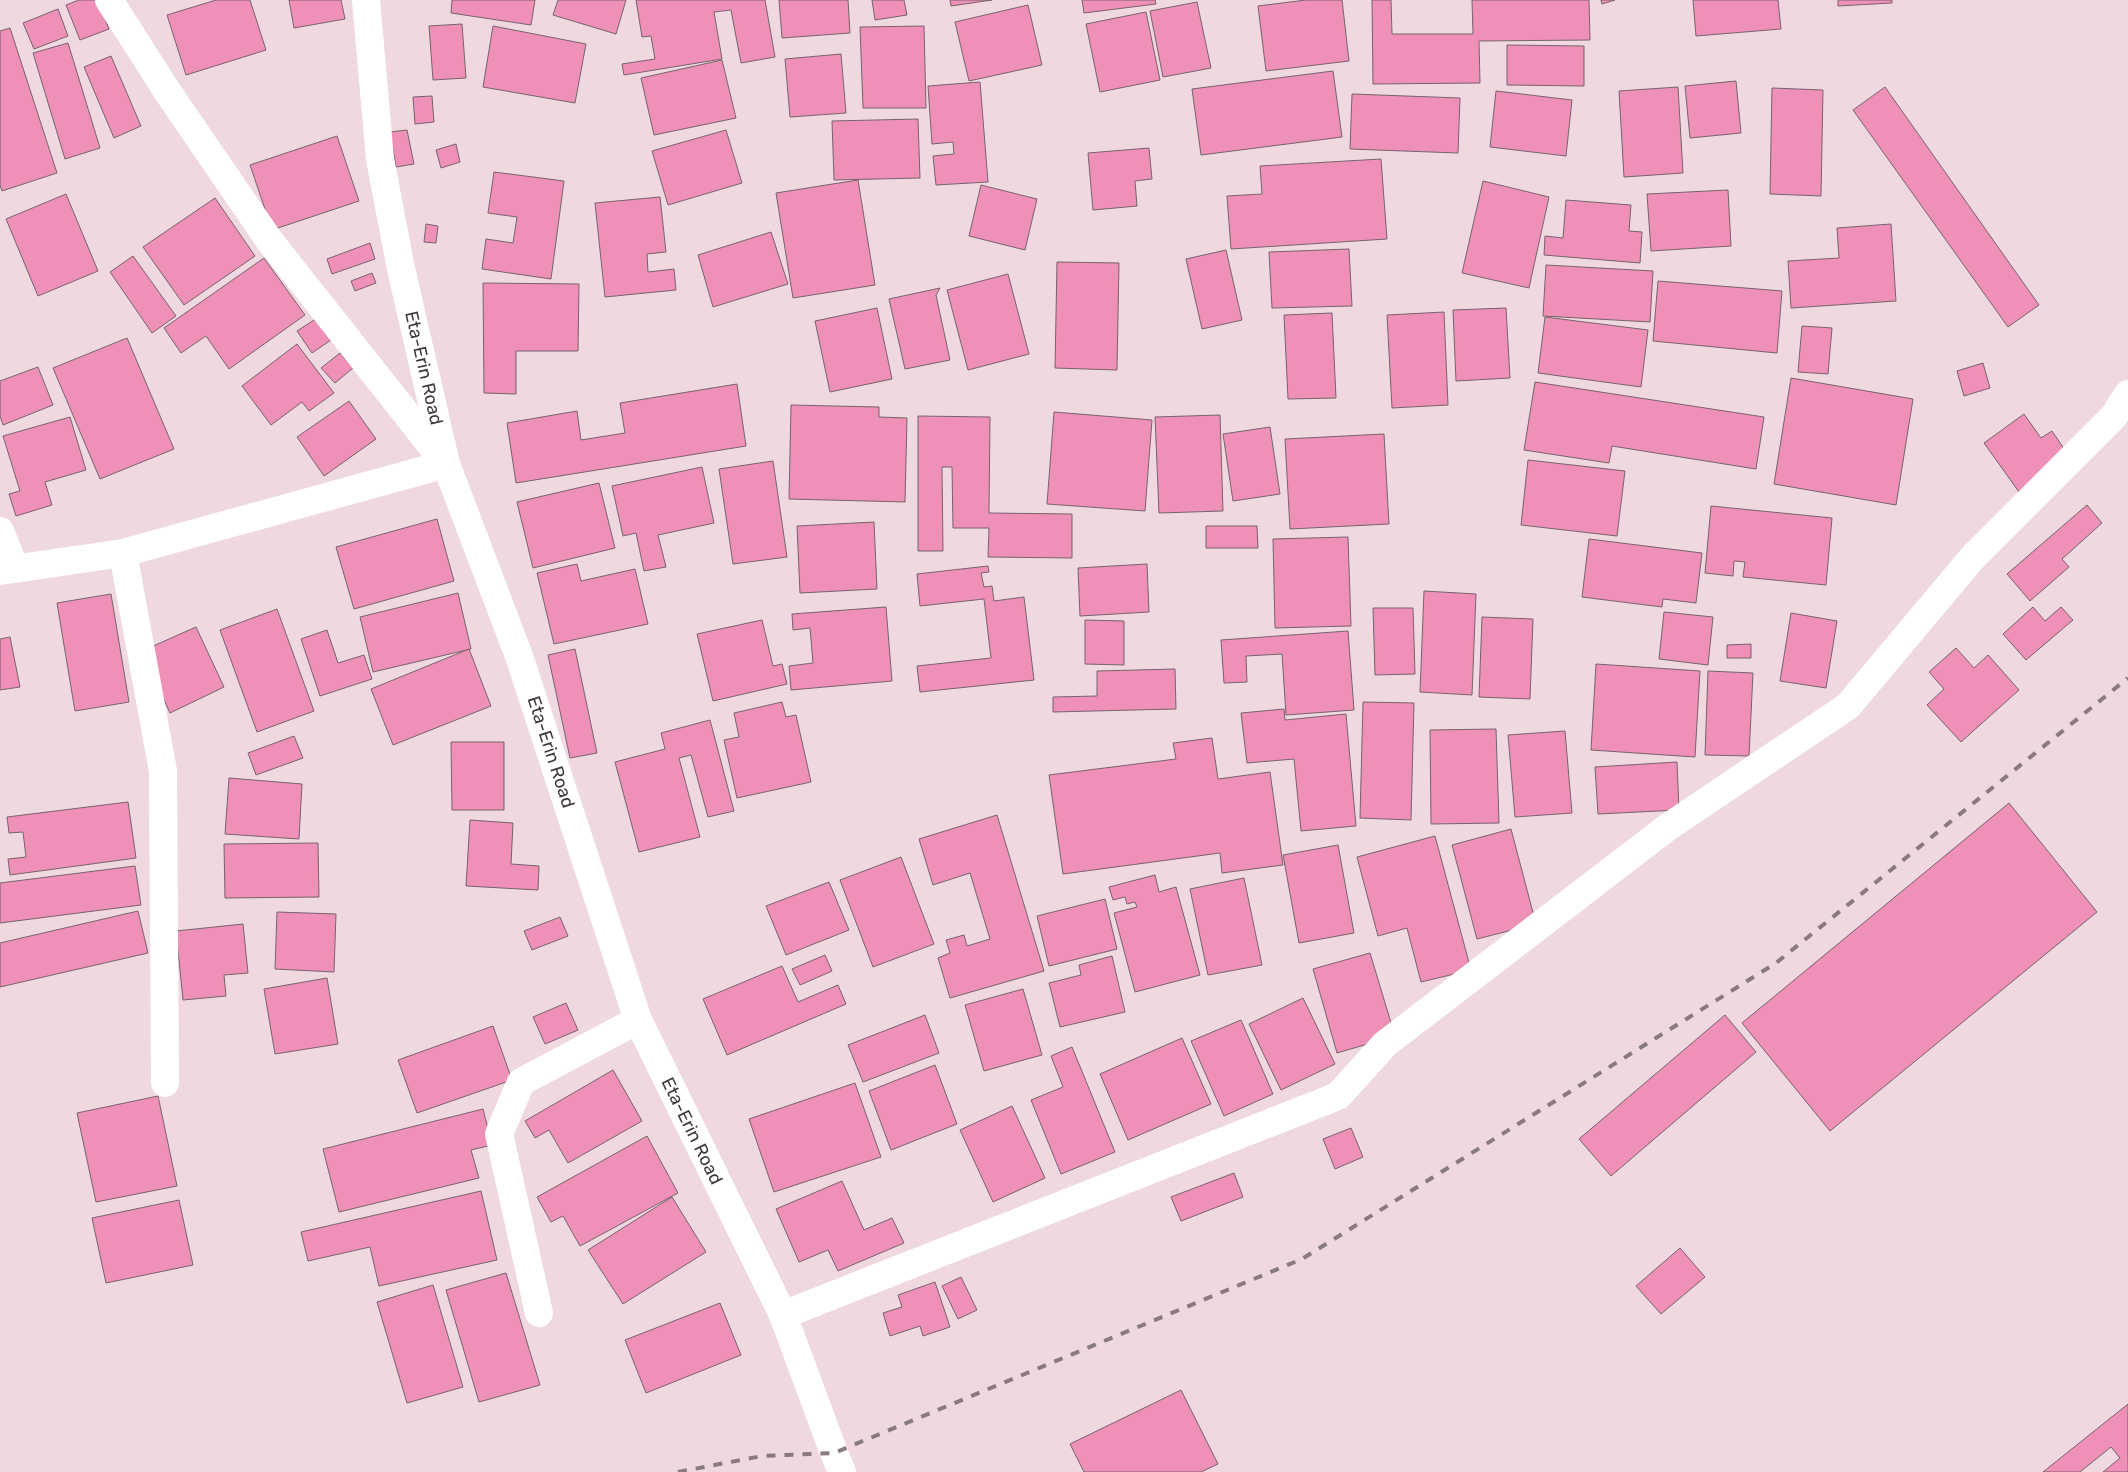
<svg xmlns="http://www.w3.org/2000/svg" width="2128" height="1472" font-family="Rubik,sans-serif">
<rect width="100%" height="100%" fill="#f0d8e1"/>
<g fill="#ee90b8" stroke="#77636b">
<path d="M 79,0 L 98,0 L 109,29 L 80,40 L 66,5 Z"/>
<path d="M 216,0 L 250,0 L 266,50 L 186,75 L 167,15 Z"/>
<path d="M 289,0 L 341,0 L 345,19 L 294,28 Z"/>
<path d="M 452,0 L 535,0 L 531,25 L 451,13 Z"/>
<path d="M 558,0 L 626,0 L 616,34 L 553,15 Z"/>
<path d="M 636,0 L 765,0 L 775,57 L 741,63 L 731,10 L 714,12 L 722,59 L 624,75 L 622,64 L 655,59 L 651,36 L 642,37 Z"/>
<path d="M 779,0 L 848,0 L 850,33 L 782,38 Z"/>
<path d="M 872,0 L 904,0 L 907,15 L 875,20 Z"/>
<path d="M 950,0 L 992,0 L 951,6 Z"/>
<path d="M 1082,0 L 1155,0 L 1156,4 L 1084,13 Z"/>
<path d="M 1306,0 L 1342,0 L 1349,61 L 1266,71 L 1258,6 Z"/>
<path d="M 1372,0 L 1391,0 L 1392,34 L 1473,34 L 1472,0 L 1589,0 L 1590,40 L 1479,41 L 1480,83 L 1373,84 Z"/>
<path d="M 1601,0 L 1615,0 L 1602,4 Z"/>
<path d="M 1693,0 L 1778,0 L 1781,29 L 1696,36 Z"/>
<path d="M 1838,0 L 1892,0 L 1892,3 L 1838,6 Z"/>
<path d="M 1197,2 L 1211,68 L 1163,77 L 1150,11 Z"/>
<path d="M 1028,5 L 1042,65 L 969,81 L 955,22 Z"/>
<path d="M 58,9 L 68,36 L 34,49 L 23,23 Z"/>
<path d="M 1146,12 L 1160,80 L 1100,92 L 1086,24 Z"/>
<path d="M 462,24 L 466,78 L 433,80 L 429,26 Z"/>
<path d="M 493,26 L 586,44 L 575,103 L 483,87 Z"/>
<path d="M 924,26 L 926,108 L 863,108 L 860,27 Z"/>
<path d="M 10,28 L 57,173 L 2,191 L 0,185 L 0,31 Z"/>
<path d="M 68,43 L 100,148 L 65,159 L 33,53 Z"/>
<path d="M 1507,45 L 1584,46 L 1584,86 L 1507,85 Z"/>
<path d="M 841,54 L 846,113 L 790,117 L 785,59 Z"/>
<path d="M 111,56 L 141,126 L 114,138 L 84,67 Z"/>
<path d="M 722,60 L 736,118 L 654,135 L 641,78 Z"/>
<path d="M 1333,71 L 1342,137 L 1201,155 L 1192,89 Z"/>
<path d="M 1736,81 L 1741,133 L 1690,138 L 1685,86 Z"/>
<path d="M 980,82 L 988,182 L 936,185 L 933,156 L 954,154 L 953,142 L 932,144 L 928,86 Z"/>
<path d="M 1678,87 L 1683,173 L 1624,177 L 1619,91 Z"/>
<path d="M 1885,87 L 2039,305 L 2008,327 L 1853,110 Z"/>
<path d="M 1772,88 L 1823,90 L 1821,196 L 1770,194 Z"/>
<path d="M 1496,91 L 1572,100 L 1566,156 L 1490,147 Z"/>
<path d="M 1352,94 L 1460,98 L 1458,153 L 1350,149 Z"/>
<path d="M 432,96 L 434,122 L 415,124 L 413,97 Z"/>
<path d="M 918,119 L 920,178 L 834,180 L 832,121 Z"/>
<path d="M 407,130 L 414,164 L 396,167 L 390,132 Z"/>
<path d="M 726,130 L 742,183 L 668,205 L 652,151 Z"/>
<path d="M 337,136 L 359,201 L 272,230 L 250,165 Z"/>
<path d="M 456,144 L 460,162 L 441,168 L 436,150 Z"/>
<path d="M 1149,148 L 1152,179 L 1135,181 L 1137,206 L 1093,210 L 1088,153 Z"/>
<path d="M 1381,159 L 1387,239 L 1231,249 L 1227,196 L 1262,194 L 1260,166 Z"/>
<path d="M 494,172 L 564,181 L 551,279 L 482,269 L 486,239 L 513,243 L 517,217 L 488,213 Z"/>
<path d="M 858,180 L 875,285 L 793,298 L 776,193 Z"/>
<path d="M 1483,181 L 1549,197 L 1529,288 L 1462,273 Z"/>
<path d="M 981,185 L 1037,199 L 1025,250 L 969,236 Z"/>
<path d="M 1728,190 L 1731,246 L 1651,251 L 1647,194 Z"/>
<path d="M 66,194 L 98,271 L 38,296 L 6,219 Z"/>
<path d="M 660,197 L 666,252 L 647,254 L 648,272 L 674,269 L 676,290 L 605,297 L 595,203 Z"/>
<path d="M 215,198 L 255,256 L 184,305 L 143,247 Z"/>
<path d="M 1566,200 L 1631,205 L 1629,231 L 1642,232 L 1640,263 L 1544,255 L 1545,236 L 1563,238 Z"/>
<path d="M 426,224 L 438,226 L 436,243 L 424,242 Z"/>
<path d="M 1891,224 L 1896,301 L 1791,308 L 1788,261 L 1839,258 L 1837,228 Z"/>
<path d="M 771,232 L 788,284 L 713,307 L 698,255 Z"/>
<path d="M 370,243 L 375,259 L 332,274 L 327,259 Z"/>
<path d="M 1349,249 L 1352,306 L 1272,308 L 1269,252 Z"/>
<path d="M 1226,250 L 1242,320 L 1202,329 L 1186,259 Z"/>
<path d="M 133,256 L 176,316 L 152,333 L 110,272 Z"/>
<path d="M 264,258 L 305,315 L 229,369 L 206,336 L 181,353 L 164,328 Z"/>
<path d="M 1057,262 L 1119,263 L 1117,370 L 1055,368 Z"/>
<path d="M 1546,265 L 1653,271 L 1650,322 L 1543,316 Z"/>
<path d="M 372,273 L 376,283 L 355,291 L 351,281 Z"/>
<path d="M 1008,274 L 1029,354 L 968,370 L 947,290 Z"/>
<path d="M 1658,281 L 1782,291 L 1777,353 L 1653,341 Z"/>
<path d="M 483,283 L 579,284 L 578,351 L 516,351 L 516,394 L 484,393 Z"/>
<path d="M 940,288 L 936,295 L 950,360 L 905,369 L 889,299 Z"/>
<path d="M 877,308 L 892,379 L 830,392 L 815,321 Z"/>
<path d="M 1506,308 L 1510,378 L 1456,381 L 1453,310 Z"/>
<path d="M 1444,312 L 1448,405 L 1392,408 L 1387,315 Z"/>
<path d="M 1332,313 L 1336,398 L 1288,399 L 1284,315 Z"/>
<path d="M 320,316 L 334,338 L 312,353 L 297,331 Z"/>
<path d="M 1545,317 L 1648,330 L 1641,387 L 1538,373 Z"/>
<path d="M 1802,326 L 1832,328 L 1828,374 L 1798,372 Z"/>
<path d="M 127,338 L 174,449 L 100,479 L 53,368 Z"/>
<path d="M 297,344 L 334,393 L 309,411 L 302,402 L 271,425 L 242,386 Z"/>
<path d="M 340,353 L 353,368 L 335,383 L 321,368 Z"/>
<path d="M 1983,363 L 1990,388 L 1964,396 L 1957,371 Z"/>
<path d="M 38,367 L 53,405 L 3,425 L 0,416 L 0,381 Z"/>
<path d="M 1791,378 L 1913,399 L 1896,505 L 1774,484 Z"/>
<path d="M 1535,382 L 1764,417 L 1756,469 L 1612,446 L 1609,463 L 1524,450 Z"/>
<path d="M 737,384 L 746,446 L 516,483 L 507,423 L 577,411 L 581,440 L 625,433 L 620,403 Z"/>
<path d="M 349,401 L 376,439 L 324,476 L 297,437 Z"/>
<path d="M 791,405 L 879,407 L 879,417 L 907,418 L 905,502 L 789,499 Z"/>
<path d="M 1054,412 L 1152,420 L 1145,511 L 1047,504 Z"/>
<path d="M 2024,414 L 2041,438 L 2052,431 L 2069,456 L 2019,492 L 1984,443 Z"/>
<path d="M 1220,415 L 1223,511 L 1159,513 L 1155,417 Z"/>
<path d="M 918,416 L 990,417 L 989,513 L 1072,514 L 1072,558 L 988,557 L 989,528 L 953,528 L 952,467 L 942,467 L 943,551 L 918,551 Z"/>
<path d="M 70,417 L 86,470 L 45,482 L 52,505 L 16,516 L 9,494 L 20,491 L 3,436 Z"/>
<path d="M 1270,427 L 1280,494 L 1233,501 L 1223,434 Z"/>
<path d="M 1384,434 L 1389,524 L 1290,529 L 1285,439 Z"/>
<path d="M 1528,460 L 1625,471 L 1617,536 L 1521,525 Z"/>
<path d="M 773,461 L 787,557 L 733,564 L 719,469 Z"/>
<path d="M 702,467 L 714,523 L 658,535 L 666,567 L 644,571 L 636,533 L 623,536 L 612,486 Z"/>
<path d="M 599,483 L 615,548 L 533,568 L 517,502 Z"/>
<path d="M 2087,505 L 2102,523 L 2062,559 L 2069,567 L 2030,601 L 2007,574 Z"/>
<path d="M 1711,506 L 1832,518 L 1826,585 L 1743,577 L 1745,562 L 1734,561 L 1733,576 L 1705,573 Z"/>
<path d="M 437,519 L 454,581 L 354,609 L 336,547 Z"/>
<path d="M 874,522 L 877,589 L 800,593 L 797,526 Z"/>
<path d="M 1206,526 L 1257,526 L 1258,548 L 1206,548 Z"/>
<path d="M 1348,537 L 1351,626 L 1275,628 L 1273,539 Z"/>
<path d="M 1589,539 L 1702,553 L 1696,603 L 1663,599 L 1662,607 L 1582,597 Z"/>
<path d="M 577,564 L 581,581 L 635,569 L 648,624 L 554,644 L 537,573 Z"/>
<path d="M 1147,564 L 1149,612 L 1080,616 L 1078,568 Z"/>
<path d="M 988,566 L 989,572 L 981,573 L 984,587 L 992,586 L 994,601 L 1024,597 L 1034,680 L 920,692 L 917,666 L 991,658 L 984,599 L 920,606 L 917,574 Z"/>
<path d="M 1424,591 L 1476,594 L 1472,695 L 1420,692 Z"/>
<path d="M 458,593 L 471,649 L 373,672 L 360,617 Z"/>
<path d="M 111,594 L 129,702 L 75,711 L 57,603 Z"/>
<path d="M 886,607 L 892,681 L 791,690 L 789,666 L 813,663 L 810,628 L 793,630 L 792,614 Z"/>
<path d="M 2033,607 L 2045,621 L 2061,607 L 2073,620 L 2026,660 L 2003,634 Z"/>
<path d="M 1373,608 L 1413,608 L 1415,674 L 1375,675 Z"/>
<path d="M 277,609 L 314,711 L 257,732 L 220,630 Z"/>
<path d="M 1664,612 L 1713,617 L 1708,665 L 1659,659 Z"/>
<path d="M 1791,613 L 1837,621 L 1826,688 L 1780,681 Z"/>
<path d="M 1482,617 L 1533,619 L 1530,699 L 1479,697 Z"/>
<path d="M 762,620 L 773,666 L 782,664 L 787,684 L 713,701 L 697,634 Z"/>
<path d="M 1085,620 L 1124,621 L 1124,665 L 1085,664 Z"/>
<path d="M 196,627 L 224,687 L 170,713 L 142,651 Z"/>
<path d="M 327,630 L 338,663 L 364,655 L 372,679 L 320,696 L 301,639 Z"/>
<path d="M 1348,631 L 1354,710 L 1286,715 L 1282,654 L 1246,656 L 1247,682 L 1224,683 L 1221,640 Z"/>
<path d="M 10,637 L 20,687 L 0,690 L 0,639 Z"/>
<path d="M 1751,644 L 1751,658 L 1727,658 L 1727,645 Z"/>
<path d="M 1956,648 L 1974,668 L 1988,655 L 2019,690 L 1961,742 L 1927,705 L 1944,689 L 1929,672 Z"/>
<path d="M 469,649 L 491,706 L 393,745 L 371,689 Z"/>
<path d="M 575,649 L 597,753 L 570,758 L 548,655 Z"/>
<path d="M 1596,664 L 1700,671 L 1695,757 L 1591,750 Z"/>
<path d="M 1175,669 L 1176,709 L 1053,712 L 1053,697 L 1097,696 L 1097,671 Z"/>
<path d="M 1708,671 L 1753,673 L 1749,756 L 1705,755 Z"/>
<path d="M 782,702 L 786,717 L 796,715 L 811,782 L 737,798 L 724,740 L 739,737 L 734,713 Z"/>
<path d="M 1363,702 L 1414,703 L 1411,820 L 1360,818 Z"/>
<path d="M 1284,709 L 1285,720 L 1346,714 L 1356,826 L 1301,831 L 1294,759 L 1247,763 L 1241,713 Z"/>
<path d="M 710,720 L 734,811 L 708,817 L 691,755 L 679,758 L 700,837 L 639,852 L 615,762 L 665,749 L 661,733 Z"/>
<path d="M 1496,729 L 1499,823 L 1431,824 L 1430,730 Z"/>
<path d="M 1565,731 L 1572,813 L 1515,817 L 1508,735 Z"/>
<path d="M 294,736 L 303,758 L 256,775 L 248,753 Z"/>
<path d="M 1212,738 L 1218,779 L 1270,772 L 1283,865 L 1222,873 L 1220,853 L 1063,874 L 1049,775 L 1176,759 L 1173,743 Z"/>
<path d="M 451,742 L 504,742 L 504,810 L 452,810 Z"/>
<path d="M 1677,762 L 1679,810 L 1598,814 L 1595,767 Z"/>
<path d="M 229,778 L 302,784 L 299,839 L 225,834 Z"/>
<path d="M 128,802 L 136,858 L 10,875 L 8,859 L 26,857 L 23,832 L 9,833 L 7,817 Z"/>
<path d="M 2009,803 L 2097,912 L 1830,1131 L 1742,1023 Z"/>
<path d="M 997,815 L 1044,971 L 950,998 L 938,958 L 950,953 L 946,940 L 964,935 L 967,946 L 990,939 L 970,873 L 933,885 L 919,839 Z"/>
<path d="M 470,820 L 513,823 L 511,864 L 539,866 L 538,890 L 466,886 Z"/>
<path d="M 1511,829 L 1536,924 L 1477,939 L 1452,845 Z"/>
<path d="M 1435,836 L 1471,970 L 1421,982 L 1407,928 L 1378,936 L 1357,857 Z"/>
<path d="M 318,843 L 319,897 L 225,898 L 224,844 Z"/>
<path d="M 1338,845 L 1354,933 L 1299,943 L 1283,855 Z"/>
<path d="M 901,857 L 934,944 L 873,967 L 840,880 Z"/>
<path d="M 135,866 L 141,905 L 0,923 L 0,883 Z"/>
<path d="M 1155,875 L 1159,892 L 1176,887 L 1200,975 L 1135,992 L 1114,913 L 1137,907 L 1135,902 L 1127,904 L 1125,897 L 1113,900 L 1109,887 Z"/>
<path d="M 1244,878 L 1262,965 L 1208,975 L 1190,889 Z"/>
<path d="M 829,882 L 849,930 L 786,955 L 766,906 Z"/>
<path d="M 1105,899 L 1117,949 L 1049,966 L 1037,916 Z"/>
<path d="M 138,911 L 148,953 L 0,987 L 0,943 Z"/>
<path d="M 277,912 L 336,914 L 334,972 L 275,969 Z"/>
<path d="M 560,917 L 568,936 L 532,950 L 524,931 Z"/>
<path d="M 243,924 L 248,973 L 224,975 L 226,996 L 183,1000 L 176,931 Z"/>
<path d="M 1370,953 L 1395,1036 L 1337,1053 L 1313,969 Z"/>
<path d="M 825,955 L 832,971 L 800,985 L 792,969 Z"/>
<path d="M 1112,956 L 1125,1012 L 1060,1027 L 1049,983 L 1081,975 L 1079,965 Z"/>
<path d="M 782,966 L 798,1002 L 838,985 L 846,1004 L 727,1055 L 703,999 Z"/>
<path d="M 327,978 L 338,1044 L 275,1054 L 264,989 Z"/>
<path d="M 1023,989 L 1042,1055 L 984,1071 L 965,1005 Z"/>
<path d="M 1303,998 L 1335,1064 L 1281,1090 L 1249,1024 Z"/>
<path d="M 566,1003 L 578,1030 L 545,1044 L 533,1017 Z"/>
<path d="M 925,1015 L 939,1053 L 863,1082 L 848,1045 Z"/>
<path d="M 1725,1015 L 1756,1052 L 1611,1176 L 1579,1139 Z"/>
<path d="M 1241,1020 L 1273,1094 L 1224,1116 L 1191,1041 Z"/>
<path d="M 493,1026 L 512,1080 L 417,1113 L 398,1060 Z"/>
<path d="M 1182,1038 L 1211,1104 L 1128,1140 L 1100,1074 Z"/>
<path d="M 1072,1047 L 1115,1152 L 1061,1174 L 1031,1100 L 1063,1087 L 1051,1056 Z"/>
<path d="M 935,1065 L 957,1124 L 891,1150 L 869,1091 Z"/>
<path d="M 613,1070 L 642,1121 L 568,1163 L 549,1130 L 535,1138 L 525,1121 Z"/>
<path d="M 855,1083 L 881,1157 L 774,1192 L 749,1119 Z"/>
<path d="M 158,1096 L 177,1186 L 96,1202 L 77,1113 Z"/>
<path d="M 1012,1106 L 1045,1178 L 993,1202 L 960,1130 Z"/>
<path d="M 483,1109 L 492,1145 L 471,1150 L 479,1178 L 339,1212 L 323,1149 Z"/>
<path d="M 1351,1128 L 1363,1157 L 1335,1169 L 1323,1139 Z"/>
<path d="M 647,1136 L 678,1193 L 580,1246 L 563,1216 L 551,1222 L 537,1197 Z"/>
<path d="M 1234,1173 L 1243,1197 L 1181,1221 L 1171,1197 Z"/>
<path d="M 842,1181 L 864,1230 L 892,1218 L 904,1243 L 838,1271 L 828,1250 L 799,1262 L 776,1209 Z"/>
<path d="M 481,1191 L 497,1260 L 379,1286 L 370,1247 L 308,1261 L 301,1232 Z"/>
<path d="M 672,1197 L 706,1252 L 623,1304 L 588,1250 Z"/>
<path d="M 179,1200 L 193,1265 L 106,1283 L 92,1218 Z"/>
<path d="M 1680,1248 L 1705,1277 L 1661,1314 L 1636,1286 Z"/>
<path d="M 506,1273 L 540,1385 L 479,1402 L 446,1290 Z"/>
<path d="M 961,1277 L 977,1310 L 958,1319 L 942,1286 Z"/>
<path d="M 935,1282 L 950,1327 L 923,1336 L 920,1326 L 890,1336 L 883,1313 L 902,1307 L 898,1295 Z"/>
<path d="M 433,1285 L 463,1387 L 407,1403 L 377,1302 Z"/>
<path d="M 720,1303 L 741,1355 L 646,1393 L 625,1340 Z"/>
<path d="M 1181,1390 L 1218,1464 L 1201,1472 L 1084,1472 L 1070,1444 Z"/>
<path d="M 2128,1404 L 2128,1472 L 2103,1472 L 2120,1458 L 2111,1447 L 2080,1472 L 2043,1472 Z"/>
</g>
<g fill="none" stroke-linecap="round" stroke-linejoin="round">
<g stroke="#fff" stroke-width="28">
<path d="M 366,0 L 380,159 L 401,269 L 446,464 L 519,656 L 638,1020 L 783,1315 L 834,1453 L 842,1472"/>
<path d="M 0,531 L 15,569"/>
<path d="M 123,553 L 163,771 L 165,1083"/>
<path d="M 0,571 L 123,553 L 446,464 L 269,240 L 167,91 L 109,0"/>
<path d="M 539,1313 L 499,1134 L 521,1082 L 638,1020"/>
<path d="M 783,1315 L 1338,1096 L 1385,1044 L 1668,827 L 1848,706 L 1973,557 L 2114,416 L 2128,394"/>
</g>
<path stroke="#897a7f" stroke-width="4" stroke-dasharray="9 9" stroke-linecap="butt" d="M 678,1472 L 762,1456 L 834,1453 L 1302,1259 L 1776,963 L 2128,678"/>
</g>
<g text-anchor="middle" stroke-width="5" stroke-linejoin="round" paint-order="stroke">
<g font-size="18" fill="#40373a" stroke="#fff">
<text transform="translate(424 368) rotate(77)" y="6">Eta-Erin Road</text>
<text transform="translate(551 752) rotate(72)" y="6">Eta-Erin Road</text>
<text transform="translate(692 1131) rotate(64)" y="6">Eta-Erin Road</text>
</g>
</g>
</svg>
